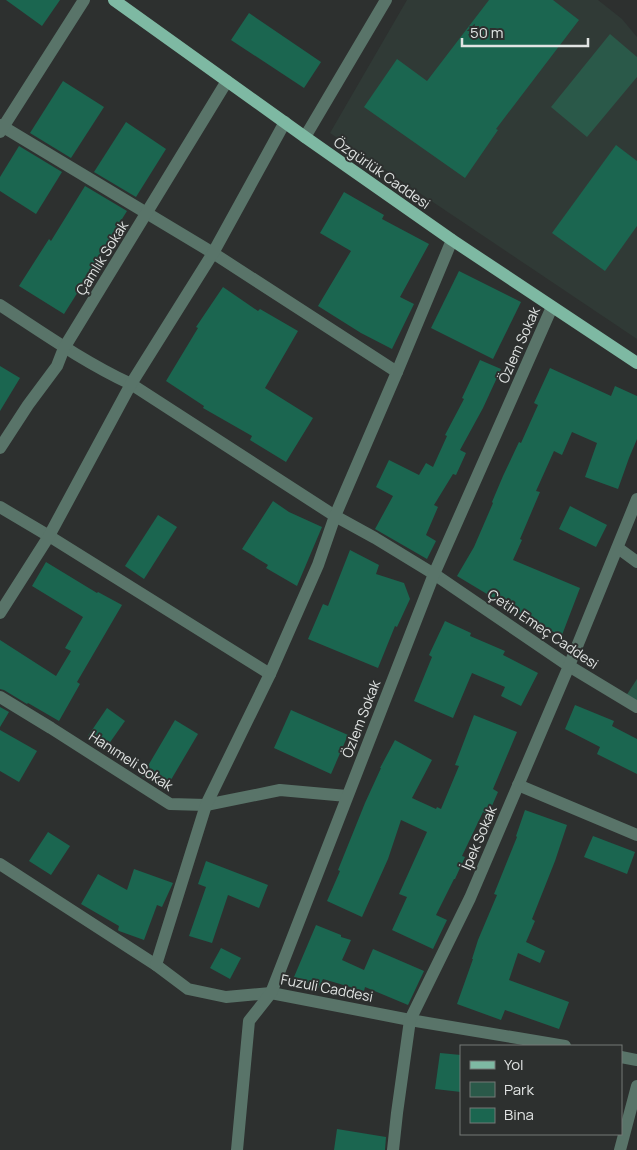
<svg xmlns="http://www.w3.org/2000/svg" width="637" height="1150" font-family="Manrope,sans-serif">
<rect width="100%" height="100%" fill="#2d302f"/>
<path fill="#303a36" d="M 407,0 L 598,0 L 622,19 L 637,37 L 637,339 L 330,133 Z"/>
<g fill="#2a5949">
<path d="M 610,34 L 637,57 L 637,77 L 587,137 L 551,107 Z"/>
<path d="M 637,679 L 637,707 L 624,699 Z"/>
</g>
<g fill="#1b6650">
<path d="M 6,0 L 60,0 L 42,26 Z"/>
<path d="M 489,0 L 553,0 L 579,20 L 496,129 L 498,130 L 465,178 L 364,107 L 397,59 L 427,81 Z"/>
<path d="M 249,13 L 321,62 L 304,88 L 231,40 Z"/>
<path d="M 63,81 L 104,107 L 71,158 L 30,133 Z"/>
<path d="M 126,122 L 166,149 L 136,197 L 94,172 Z"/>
<path d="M 616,145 L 637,161 L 637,226 L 605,271 L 552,233 Z"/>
<path d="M 19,146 L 62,172 L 36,214 L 0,191 L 0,177 Z"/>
<path d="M 85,186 L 127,211 L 92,267 L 93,268 L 64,314 L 19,286 L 49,239 L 51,241 Z"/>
<path d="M 344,192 L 384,215 L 382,219 L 429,244 L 400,297 L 414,304 L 392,349 L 361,333 L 318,306 L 351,251 L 320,233 Z"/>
<path d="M 459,271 L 521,302 L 493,359 L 431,328 Z"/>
<path d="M 223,287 L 258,311 L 260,309 L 298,331 L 265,388 L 313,418 L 286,462 L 250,440 L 252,436 L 203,408 L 204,406 L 166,381 L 198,328 L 196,327 Z"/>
<path d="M 480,360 L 501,369 L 483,408 L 460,450 L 466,453 L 456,475 L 453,474 L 434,505 L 438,507 L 426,535 L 436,541 L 427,559 L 375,529 L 393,496 L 376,487 L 389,460 L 419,475 L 426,463 L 433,467 L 447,436 L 445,435 L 464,399 L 462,398 Z"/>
<path d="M 0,366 L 20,378 L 0,411 Z"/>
<path d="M 550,368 L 611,396 L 615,386 L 637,396 L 637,439 L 629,458 L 618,489 L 585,477 L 597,443 L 572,432 L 562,455 L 554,451 L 536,491 L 540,492 L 520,539 L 522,540 L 513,560 L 580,588 L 562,635 L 535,625 L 537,620 L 501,606 L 502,603 L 457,576 L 474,547 L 493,503 L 492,502 L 503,476 L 519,442 L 521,443 L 538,405 L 534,403 Z"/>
<path d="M 273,501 L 289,512 L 322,527 L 297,586 L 266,568 L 268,565 L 242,549 Z"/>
<path d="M 570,506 L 607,525 L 596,547 L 559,529 Z"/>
<path d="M 158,515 L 177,527 L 144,579 L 125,566 Z"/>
<path d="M 350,550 L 379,565 L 376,574 L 404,583 L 410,599 L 397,627 L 395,626 L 378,668 L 308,639 L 323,604 L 328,606 Z"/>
<path d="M 46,562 L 97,593 L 98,592 L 122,605 L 77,682 L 80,684 L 59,721 L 28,703 L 27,704 L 4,690 L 0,689 L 0,640 L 56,676 L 71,651 L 65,648 L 83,617 L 32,586 Z"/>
<path d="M 445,621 L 471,633 L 470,636 L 505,651 L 503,655 L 538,673 L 521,706 L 501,696 L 505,687 L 472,673 L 453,718 L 414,701 L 432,657 L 429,655 Z"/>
<path d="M 575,705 L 614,721 L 612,726 L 637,739 L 637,774 L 597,754 L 600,747 L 565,729 Z"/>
<path d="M 0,707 L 9,712 L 0,727 Z"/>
<path d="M 107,708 L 125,721 L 106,748 L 88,736 Z"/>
<path d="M 291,710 L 348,735 L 331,774 L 274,748 Z"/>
<path d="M 474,715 L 517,732 L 493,789 L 498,792 L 488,815 L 483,812 L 462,856 L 465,857 L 455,879 L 454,879 L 436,915 L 447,920 L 433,949 L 392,930 L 407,897 L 399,894 L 427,832 L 401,820 L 388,859 L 362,917 L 327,901 L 340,871 L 338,870 L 365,803 L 381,768 L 380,768 L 395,740 L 432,760 L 412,798 L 436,809 L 437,807 L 441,809 L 459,766 L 455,765 Z"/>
<path d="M 175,720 L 198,734 L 165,790 L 142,776 Z"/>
<path d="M 0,730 L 37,751 L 19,782 L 0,771 Z"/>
<path d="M 525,810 L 567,825 L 555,861 L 532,919 L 535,921 L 526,942 L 545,951 L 540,963 L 518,953 L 509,980 L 569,1002 L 559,1029 L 505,1010 L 501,1020 L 457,1004 L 473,959 L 472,959 L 478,940 L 497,895 L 494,894 L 517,837 L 516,836 Z"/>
<path d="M 48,832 L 70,846 L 51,875 L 29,861 Z"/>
<path d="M 593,836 L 635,852 L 627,874 L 584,857 Z"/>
<path d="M 206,861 L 268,885 L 259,908 L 228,895 L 212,943 L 189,936 L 206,887 L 198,884 Z"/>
<path d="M 134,869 L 173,883 L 162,907 L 157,905 L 144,940 L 119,931 L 118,930 L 119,926 L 81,904 L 98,874 L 127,890 Z"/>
<path d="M 316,925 L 341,935 L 341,937 L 351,940 L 342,960 L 364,970 L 373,949 L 424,971 L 408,1005 L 365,987 L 364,991 L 323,979 L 319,988 L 294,977 Z"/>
<path d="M 221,948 L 241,958 L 230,979 L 210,968 Z"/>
<path d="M 440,1053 L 461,1055 L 461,1092 L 435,1089 Z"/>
<path d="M 337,1129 L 386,1137 L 385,1150 L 334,1150 Z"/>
</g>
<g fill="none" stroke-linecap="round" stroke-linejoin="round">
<g stroke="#597469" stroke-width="12">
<path d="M 0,125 L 213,253 L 397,372"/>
<path d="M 0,132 L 84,0"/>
<path d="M 305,137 L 386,0"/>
<path d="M 0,305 C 43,333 84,362 131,384 L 335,516 L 375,538 L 434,574 L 569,666 L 637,707"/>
<path d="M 0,448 L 28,405 L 57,366 L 64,348 L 227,81"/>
<path d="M 0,507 L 49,536 L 270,674"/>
<path d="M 618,548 L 637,562"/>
<path d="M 0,613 L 49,536 L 131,384 L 213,253 L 285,122"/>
<path d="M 0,697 L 51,728 L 170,804 L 206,805 L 280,790 L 347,796"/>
<path d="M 518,785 L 637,835"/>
<path d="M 0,864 L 156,965 L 188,989 L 226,997 L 271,993 L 410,1020 L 565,1046"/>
<path d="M 156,965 L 206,805 L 270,674 L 318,565 L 335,516 L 397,372 L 452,240"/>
<path d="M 621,1057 L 637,1060"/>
<path d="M 237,1150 L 249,1021 L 271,993 L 434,574 L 552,307"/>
<path d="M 393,1150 L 397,1113 L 410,1020 L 470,898 L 569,666 L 637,499"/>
<path d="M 620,1150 L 637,1086"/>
</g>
<path stroke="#7eb9a3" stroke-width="12" d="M 114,0 L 305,137 L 452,240 L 637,363"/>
</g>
<g text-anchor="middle" stroke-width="4" stroke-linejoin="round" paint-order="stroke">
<g font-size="14" fill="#e1e4e3" stroke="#2d302f">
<text transform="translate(382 173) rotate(35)" y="5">Özgürlük Caddesi</text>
<text transform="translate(102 258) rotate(-58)" y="5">Çamlık Sokak</text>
<text transform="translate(519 345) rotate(-66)" y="5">Özlem Sokak</text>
<text transform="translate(543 629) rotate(34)" y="5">Çetin Emeç Caddesi</text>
<text transform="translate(361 719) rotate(-69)" y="5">Özlem Sokak</text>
<text transform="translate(131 761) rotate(33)" y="5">Hanımeli Sokak</text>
<text transform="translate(479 838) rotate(-67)" y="5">İpek Sokak</text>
<text transform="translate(327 988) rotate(11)" y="5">Fuzuli Caddesi</text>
</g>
</g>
<rect x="460" y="1045" width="162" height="90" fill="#2d302f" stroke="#757877"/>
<rect x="470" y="1061" width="25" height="8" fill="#7eb9a3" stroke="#757877"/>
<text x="504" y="1070" font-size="15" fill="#e1e4e3">Yol</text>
<rect x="470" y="1082" width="25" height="15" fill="#2a5949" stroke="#757877"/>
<text x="504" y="1095" font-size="15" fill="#e1e4e3">Park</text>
<rect x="470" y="1108" width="25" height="15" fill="#1b6650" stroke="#757877"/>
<text x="504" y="1120" font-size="15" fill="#e1e4e3">Bina</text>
<path d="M462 38v8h126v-8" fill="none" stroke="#e1e4e3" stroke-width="2.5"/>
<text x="470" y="38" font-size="15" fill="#e1e4e3" stroke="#2d302f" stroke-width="4" paint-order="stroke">50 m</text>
</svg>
